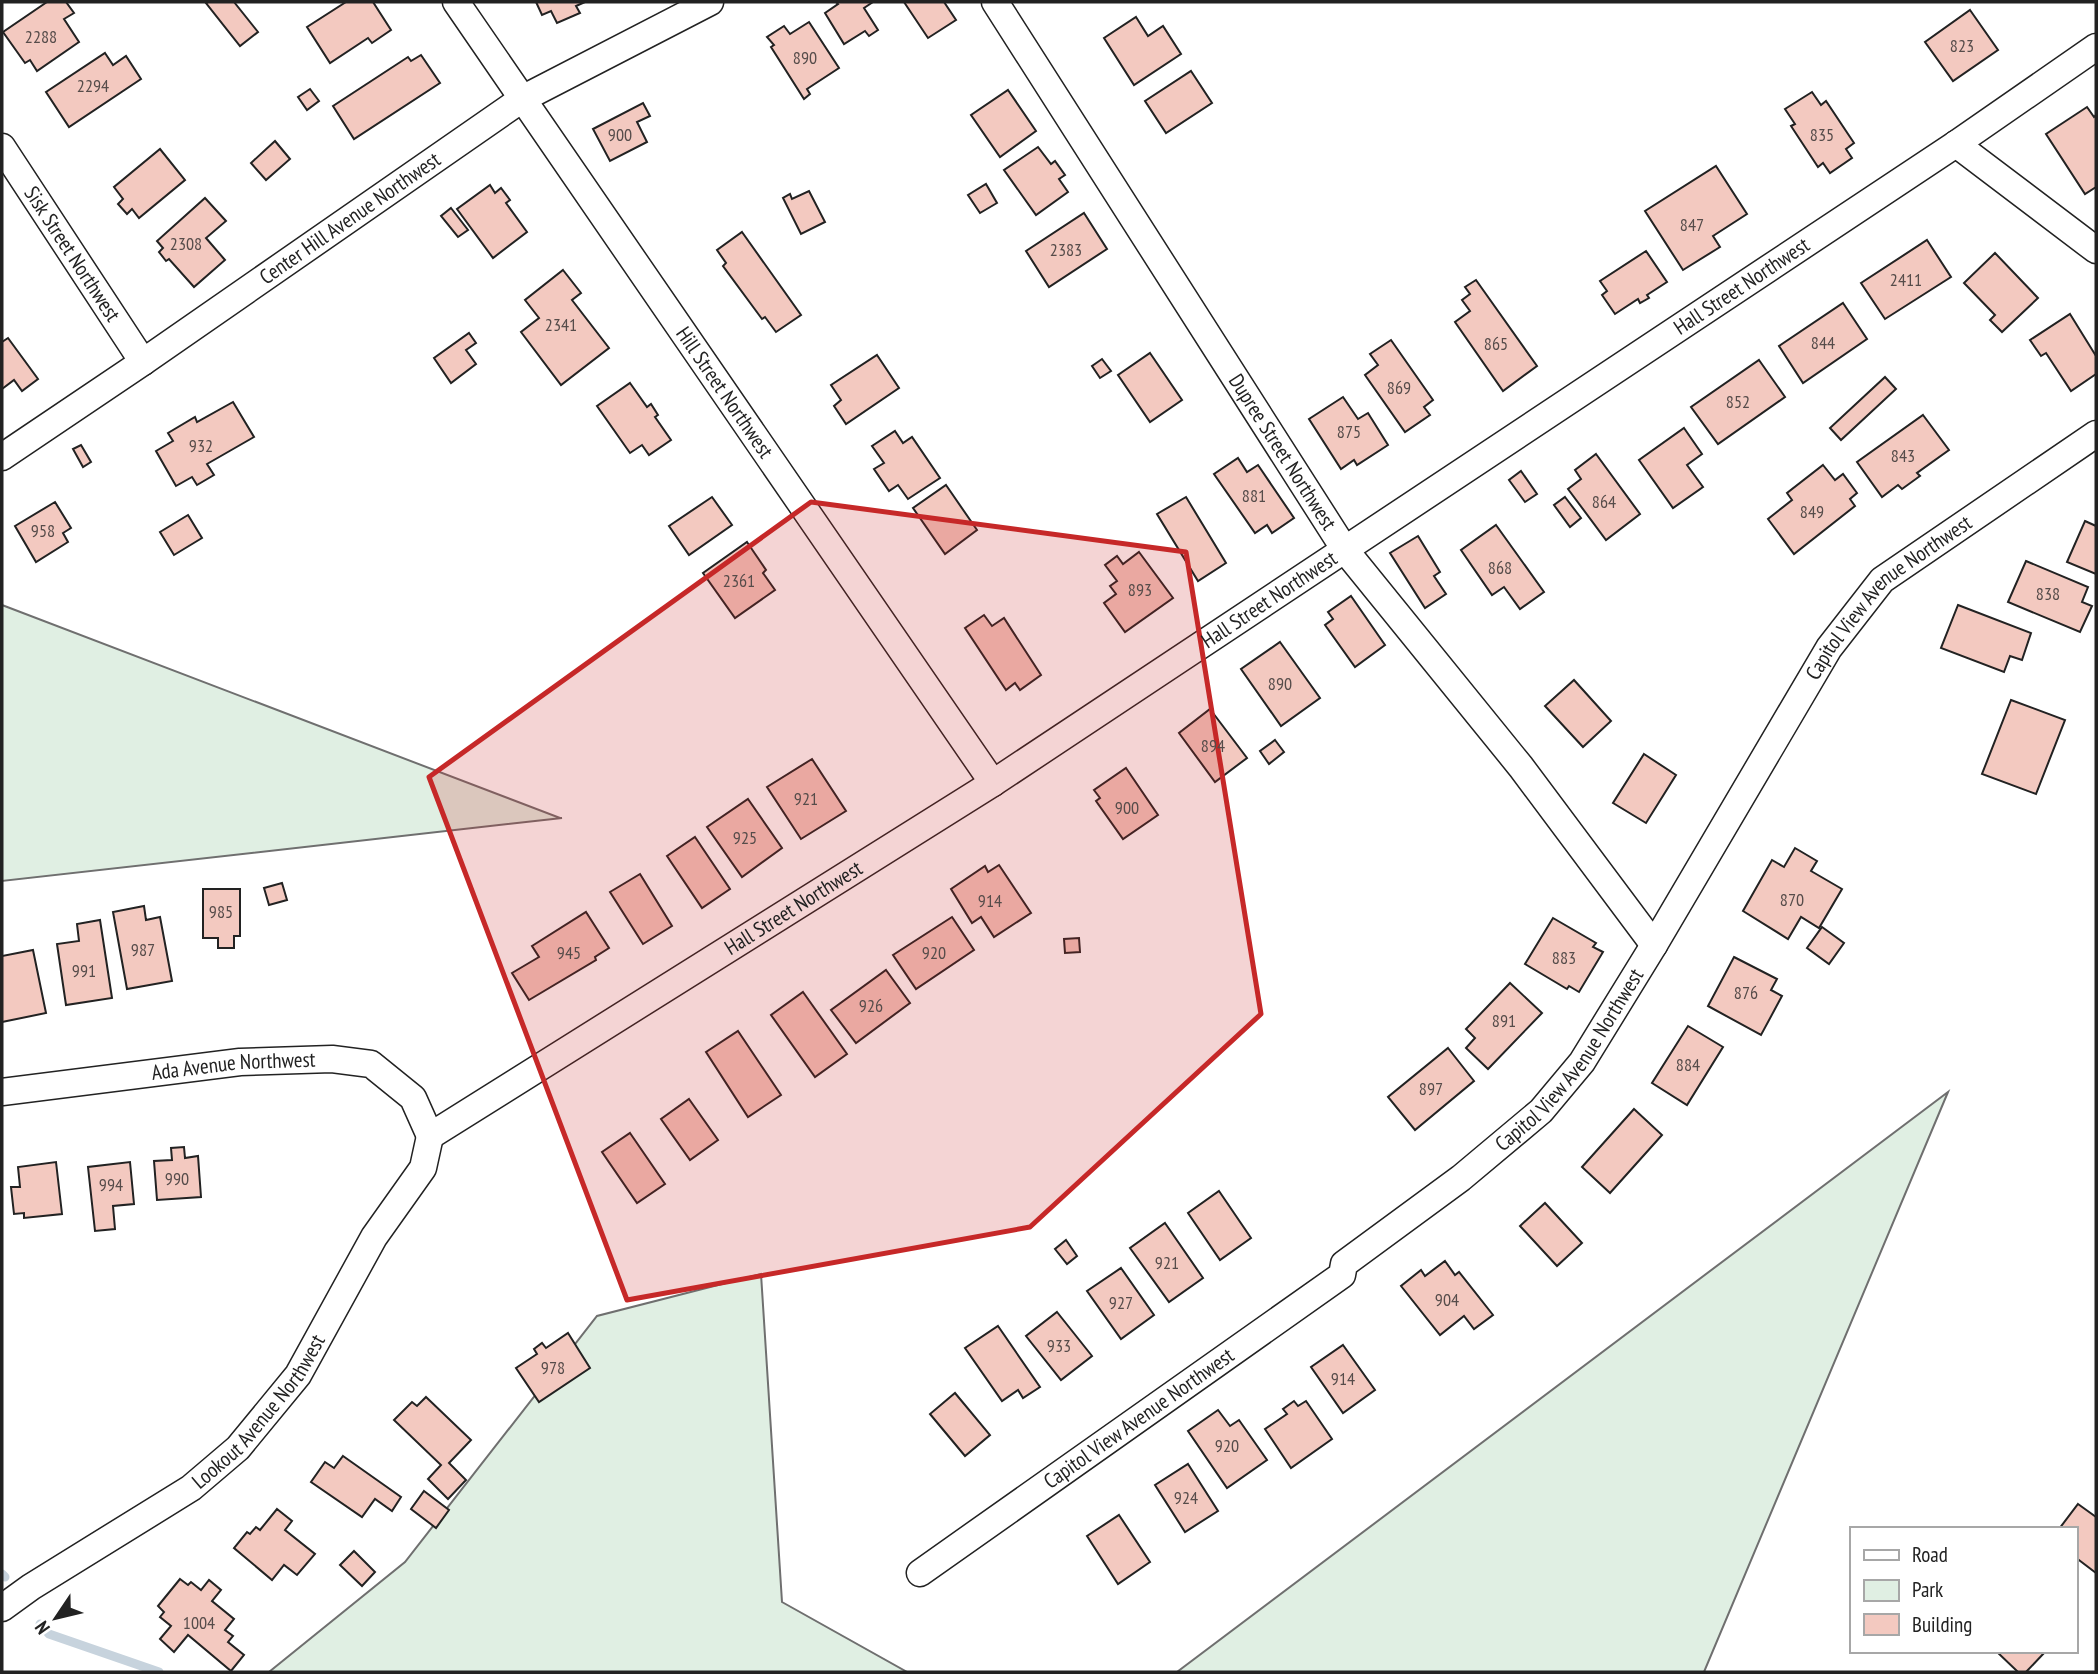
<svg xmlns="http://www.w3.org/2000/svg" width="2098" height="1674" font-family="'PT Sans Narrow',sans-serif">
<rect width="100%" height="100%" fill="#fff"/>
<g fill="#e0efe3" stroke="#6f6f6f" stroke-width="2">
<path d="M 2,605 L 560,818 L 562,818 L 2,881 Z"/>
<path d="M 1948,1092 L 1704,1672 L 1177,1672 Z"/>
<path d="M 761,1274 L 782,1602 L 907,1672 L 269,1672 L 405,1562 L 597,1316 Z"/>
</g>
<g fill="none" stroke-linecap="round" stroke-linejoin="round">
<g stroke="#c7d3dd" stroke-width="9">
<path d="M 2,1574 L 5,1577"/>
<path d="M 40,1624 L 49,1634 L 159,1672"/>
</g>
</g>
<g fill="#f3c9c0" stroke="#222" stroke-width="2">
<path d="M 47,2 L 66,2 L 74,13 L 64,19 L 79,42 L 37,71 L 30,60 L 25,63 L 3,32 Z"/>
<path d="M 208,2 L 234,2 L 258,32 L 240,46 L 206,3 Z"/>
<path d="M 346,2 L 373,2 L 391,30 L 372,43 L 368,38 L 330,63 L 307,27 Z"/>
<path d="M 536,2 L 585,2 L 576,6 L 580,13 L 557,23 L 551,11 L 542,15 Z"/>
<path d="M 836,2 L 873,2 L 864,8 L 878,30 L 869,36 L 865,31 L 844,44 L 825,13 L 838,4 Z"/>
<path d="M 904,2 L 944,2 L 956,20 L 928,38 Z"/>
<path d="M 1970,10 L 1998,50 L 1953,81 L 1925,42 Z"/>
<path d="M 1136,17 L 1148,36 L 1163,26 L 1181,54 L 1134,85 L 1104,38 Z"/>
<path d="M 809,22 L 839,68 L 807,89 L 810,94 L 804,99 L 771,47 L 774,45 L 767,37 L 784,26 L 790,34 Z"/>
<path d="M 105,53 L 113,65 L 126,56 L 141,79 L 69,127 L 46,92 Z"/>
<path d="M 421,55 L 440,83 L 354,139 L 333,106 L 408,57 L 411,61 Z"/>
<path d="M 1191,71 L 1212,103 L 1166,133 L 1145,101 Z"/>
<path d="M 310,89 L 319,101 L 307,110 L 298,97 Z"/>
<path d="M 1008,90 L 1036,131 L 1000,157 L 971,115 Z"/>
<path d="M 1812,92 L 1821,105 L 1826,101 L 1854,143 L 1846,149 L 1852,158 L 1830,173 L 1823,163 L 1818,167 L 1791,126 L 1795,124 L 1785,109 Z"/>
<path d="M 643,103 L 650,116 L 637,122 L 647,142 L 610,161 L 593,129 Z"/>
<path d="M 2087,107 L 2094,117 L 2096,115 L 2096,187 L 2085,194 L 2046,134 Z"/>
<path d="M 275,141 L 290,159 L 266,180 L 251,163 Z"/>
<path d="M 1038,147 L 1051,164 L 1055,161 L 1065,175 L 1059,179 L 1068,192 L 1036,215 L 1004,170 Z"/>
<path d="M 160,149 L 185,180 L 139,218 L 132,209 L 127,214 L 118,204 L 123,199 L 114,187 Z"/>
<path d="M 1716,166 L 1747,214 L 1713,236 L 1720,247 L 1683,270 L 1645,211 Z"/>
<path d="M 986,184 L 997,203 L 980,213 L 968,195 Z"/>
<path d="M 490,185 L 495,193 L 501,188 L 510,200 L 506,203 L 527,232 L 493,258 L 457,209 Z"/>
<path d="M 809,191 L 825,222 L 801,234 L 783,198 L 790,194 L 792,199 Z"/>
<path d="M 205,198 L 226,221 L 206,238 L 225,260 L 194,287 L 169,259 L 166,261 L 159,252 L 163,248 L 157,241 Z"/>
<path d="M 451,208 L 468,230 L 458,237 L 441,216 Z"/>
<path d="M 1084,213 L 1107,249 L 1049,287 L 1026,251 Z"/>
<path d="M 742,232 L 801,315 L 776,332 L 765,317 L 762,319 L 723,266 L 726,263 L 717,250 Z"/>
<path d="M 1927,240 L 1951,277 L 1885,319 L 1861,283 Z"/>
<path d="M 1646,251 L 1667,282 L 1647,295 L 1649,298 L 1640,303 L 1638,299 L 1615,314 L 1602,295 L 1607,291 L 1600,281 Z"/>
<path d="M 1995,253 L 2038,298 L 2002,332 L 1990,320 L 1995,315 L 1964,283 Z"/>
<path d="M 563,270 L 581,293 L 572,300 L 609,348 L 561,385 L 521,332 L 539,318 L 525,300 Z"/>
<path d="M 1476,280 L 1537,366 L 1503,391 L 1455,322 L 1470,311 L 1462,300 L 1470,294 L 1465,287 Z"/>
<path d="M 1843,303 L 1867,339 L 1803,383 L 1779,346 Z"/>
<path d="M 2070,314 L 2096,356 L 2096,374 L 2071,391 L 2046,353 L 2041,356 L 2030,340 Z"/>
<path d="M 469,333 L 476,343 L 466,350 L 476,364 L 451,383 L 434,358 Z"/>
<path d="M 8,338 L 38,379 L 22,391 L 14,380 L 2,389 L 2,342 Z"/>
<path d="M 1391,340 L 1433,400 L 1424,407 L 1430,415 L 1405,432 L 1365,375 L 1378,365 L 1370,354 Z"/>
<path d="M 1150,353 L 1182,400 L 1150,422 L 1118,375 Z"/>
<path d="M 877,355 L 899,388 L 846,424 L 834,406 L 841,400 L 831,385 Z"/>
<path d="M 1102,359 L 1111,371 L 1100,378 L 1092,366 Z"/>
<path d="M 1759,360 L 1785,397 L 1718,444 L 1691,407 Z"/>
<path d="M 1885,377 L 1896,389 L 1841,440 L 1830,428 Z"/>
<path d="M 630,383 L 647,407 L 651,404 L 658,415 L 655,417 L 671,440 L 649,455 L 642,445 L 630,453 L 597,406 Z"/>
<path d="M 1343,397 L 1358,419 L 1368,413 L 1388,445 L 1357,465 L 1354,460 L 1341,469 L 1309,419 Z"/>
<path d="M 233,402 L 254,437 L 207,464 L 214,475 L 197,485 L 192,477 L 176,486 L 156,451 L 173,441 L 168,433 L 195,417 L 197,422 Z"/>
<path d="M 1923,415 L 1949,450 L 1917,473 L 1920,476 L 1902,489 L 1898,485 L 1882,497 L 1857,462 Z"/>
<path d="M 1684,428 L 1702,454 L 1687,465 L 1703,487 L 1673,508 L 1639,460 Z"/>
<path d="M 895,431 L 903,443 L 912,437 L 940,478 L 908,499 L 898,485 L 889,491 L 874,469 L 884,463 L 872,446 Z"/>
<path d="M 81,445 L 91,462 L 83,467 L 73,449 Z"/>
<path d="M 1596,454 L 1640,514 L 1606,540 L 1568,489 L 1581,479 L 1575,470 Z"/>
<path d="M 1238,458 L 1247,472 L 1258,465 L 1294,518 L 1272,533 L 1267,525 L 1255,533 L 1214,474 Z"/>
<path d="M 1823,465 L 1835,480 L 1843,474 L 1857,493 L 1850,499 L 1855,506 L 1794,554 L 1768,519 L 1792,500 L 1787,493 Z"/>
<path d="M 1521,471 L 1537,494 L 1525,502 L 1509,480 Z"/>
<path d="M 946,485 L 977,530 L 945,554 L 913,508 Z"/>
<path d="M 712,497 L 732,525 L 689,555 L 669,526 Z"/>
<path d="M 1186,497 L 1226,563 L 1198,581 L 1157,514 Z"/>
<path d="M 1565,497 L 1581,518 L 1570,527 L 1554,505 Z"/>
<path d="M 55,502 L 71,528 L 63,533 L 68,542 L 36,562 L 15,526 Z"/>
<path d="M 188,515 L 202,538 L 174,555 L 160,532 Z"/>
<path d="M 2085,521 L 2096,526 L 2096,574 L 2067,562 Z"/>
<path d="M 1496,525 L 1544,592 L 1520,609 L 1504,587 L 1492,595 L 1461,550 Z"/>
<path d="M 1418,536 L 1440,572 L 1434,576 L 1446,594 L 1425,608 L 1390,553 Z"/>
<path d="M 747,542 L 766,570 L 763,573 L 775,590 L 735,618 L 703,573 Z"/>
<path d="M 1139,552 L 1173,598 L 1125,632 L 1104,603 L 1116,594 L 1110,586 L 1117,581 L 1105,565 L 1117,556 L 1123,564 Z"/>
<path d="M 2026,561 L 2088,587 L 2082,602 L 2092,606 L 2080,632 L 2008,602 Z"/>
<path d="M 1351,596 L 1385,645 L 1355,667 L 1325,625 L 1333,619 L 1328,612 Z"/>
<path d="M 1958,605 L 2031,633 L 2022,660 L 2010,656 L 2004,672 L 1941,648 Z"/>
<path d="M 984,615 L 992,626 L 1004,618 L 1041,675 L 1020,690 L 1015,683 L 1006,690 L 965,628 Z"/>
<path d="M 1280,642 L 1320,698 L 1281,726 L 1241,669 Z"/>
<path d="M 1574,680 L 1611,721 L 1583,747 L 1545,706 Z"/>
<path d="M 2011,700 L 2065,720 L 2036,794 L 1982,774 Z"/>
<path d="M 1210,709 L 1247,758 L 1215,782 L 1179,733 Z"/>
<path d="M 1275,740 L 1284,752 L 1269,764 L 1260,751 Z"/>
<path d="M 1644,754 L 1676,775 L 1646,823 L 1613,803 Z"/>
<path d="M 812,759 L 846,811 L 801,839 L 767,787 Z"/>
<path d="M 1126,768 L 1158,815 L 1123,839 L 1096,801 L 1100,798 L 1094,790 Z"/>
<path d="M 748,799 L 782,848 L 742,877 L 707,827 Z"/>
<path d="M 695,837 L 730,889 L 702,908 L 667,856 Z"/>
<path d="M 1795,848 L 1817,861 L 1811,871 L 1842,889 L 1819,928 L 1801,917 L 1788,939 L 1743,911 L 1772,860 L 1784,867 Z"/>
<path d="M 999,865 L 1031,913 L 994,937 L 981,917 L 972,923 L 951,889 L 985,866 L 988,872 Z"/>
<path d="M 640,874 L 672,926 L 643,944 L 610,892 Z"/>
<path d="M 282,883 L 287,900 L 269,905 L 264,888 Z"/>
<path d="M 203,889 L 240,889 L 240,936 L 234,936 L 234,948 L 218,948 L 218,938 L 203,938 Z"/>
<path d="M 144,906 L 146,920 L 160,917 L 172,981 L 127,989 L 113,912 Z"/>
<path d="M 586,912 L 609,948 L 595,957 L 596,960 L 529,1000 L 512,973 L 539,957 L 532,946 Z"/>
<path d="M 952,917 L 974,950 L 916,989 L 893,955 Z"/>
<path d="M 1553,918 L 1596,943 L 1593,947 L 1603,952 L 1579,992 L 1569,986 L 1567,989 L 1525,964 Z"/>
<path d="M 100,920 L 112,998 L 66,1005 L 57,944 L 79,941 L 77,924 Z"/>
<path d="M 1822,927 L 1844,943 L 1829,964 L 1807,948 Z"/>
<path d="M 1079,938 L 1080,952 L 1065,953 L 1064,939 Z"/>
<path d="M 33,950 L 46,1013 L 2,1022 L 2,956 Z"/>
<path d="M 1734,957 L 1777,979 L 1771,990 L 1782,996 L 1761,1035 L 1708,1006 Z"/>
<path d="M 886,970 L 910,1003 L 856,1043 L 831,1010 Z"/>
<path d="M 1510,983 L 1542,1013 L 1488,1069 L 1466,1048 L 1475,1038 L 1466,1029 Z"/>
<path d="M 803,992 L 847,1054 L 815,1077 L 771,1015 Z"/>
<path d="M 1688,1026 L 1723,1047 L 1687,1105 L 1652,1083 Z"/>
<path d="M 738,1031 L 781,1095 L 748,1117 L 706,1052 Z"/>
<path d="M 1448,1048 L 1474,1081 L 1415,1130 L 1388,1097 Z"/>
<path d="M 689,1099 L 718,1140 L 690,1160 L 661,1119 Z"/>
<path d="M 1634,1109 L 1662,1135 L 1610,1193 L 1582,1167 Z"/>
<path d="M 630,1133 L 665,1184 L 637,1203 L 602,1152 Z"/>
<path d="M 184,1147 L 185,1158 L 198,1156 L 201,1197 L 157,1200 L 154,1161 L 172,1160 L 171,1148 Z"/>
<path d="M 56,1162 L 62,1214 L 24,1218 L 24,1213 L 14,1214 L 11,1187 L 20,1187 L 18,1167 Z"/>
<path d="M 130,1162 L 134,1204 L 113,1206 L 115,1229 L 95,1231 L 88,1167 Z"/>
<path d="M 1219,1191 L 1251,1238 L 1220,1260 L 1188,1213 Z"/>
<path d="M 1545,1203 L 1582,1243 L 1557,1266 L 1520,1226 Z"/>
<path d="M 1165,1223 L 1203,1278 L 1169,1302 L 1130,1248 Z"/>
<path d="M 1066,1240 L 1077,1256 L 1067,1264 L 1055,1249 Z"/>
<path d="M 1445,1261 L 1455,1275 L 1459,1272 L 1493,1315 L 1474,1329 L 1464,1316 L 1440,1335 L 1401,1286 L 1421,1270 L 1425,1276 Z"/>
<path d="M 1121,1268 L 1154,1315 L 1121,1339 L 1087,1291 Z"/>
<path d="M 1057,1312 L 1092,1356 L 1061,1380 L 1026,1336 Z"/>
<path d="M 998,1326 L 1040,1387 L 1023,1398 L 1018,1390 L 1002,1401 L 965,1348 Z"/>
<path d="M 568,1333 L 590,1368 L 539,1402 L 516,1368 L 537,1354 L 534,1349 L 542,1343 L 546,1348 Z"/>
<path d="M 1343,1345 L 1375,1390 L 1343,1413 L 1311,1367 Z"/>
<path d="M 955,1393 L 990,1435 L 965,1456 L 930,1414 Z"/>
<path d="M 426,1397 L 471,1440 L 449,1463 L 466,1480 L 448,1499 L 428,1479 L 441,1465 L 394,1420 L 412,1402 L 417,1406 Z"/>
<path d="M 1294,1401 L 1298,1406 L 1306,1401 L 1332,1439 L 1291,1468 L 1265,1429 L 1287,1414 L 1283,1409 Z"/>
<path d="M 1218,1410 L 1230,1426 L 1239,1420 L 1267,1460 L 1227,1488 L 1188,1431 Z"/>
<path d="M 343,1456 L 401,1497 L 392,1511 L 375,1499 L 362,1517 L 311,1482 L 325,1462 L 334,1468 Z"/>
<path d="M 1188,1464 L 1218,1511 L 1185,1532 L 1155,1485 Z"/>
<path d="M 424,1491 L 449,1510 L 436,1528 L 411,1509 Z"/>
<path d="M 2078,1504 L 2096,1517 L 2096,1573 L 2075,1557 L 2075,1529 L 2059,1529 Z"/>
<path d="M 277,1509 L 292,1521 L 285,1530 L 315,1554 L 297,1575 L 284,1565 L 272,1580 L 234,1548 L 247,1532 L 250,1534 L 256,1527 L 260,1530 Z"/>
<path d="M 1119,1515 L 1150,1562 L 1118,1584 L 1087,1536 Z"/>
<path d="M 354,1551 L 375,1572 L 362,1586 L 340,1565 Z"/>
<path d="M 180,1579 L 188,1585 L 191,1582 L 201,1590 L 209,1580 L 221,1590 L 212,1601 L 234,1619 L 225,1630 L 233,1636 L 228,1642 L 244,1655 L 231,1671 L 188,1635 L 174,1652 L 160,1639 L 171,1626 L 160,1617 L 164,1612 L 158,1606 Z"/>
<path d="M 1996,1651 L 2046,1651 L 2026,1672 L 2018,1672 Z"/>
</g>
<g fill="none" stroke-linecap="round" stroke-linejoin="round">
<g stroke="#222" stroke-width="29">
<g id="street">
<path id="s1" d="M 456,2 L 993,783"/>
<path id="s2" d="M 995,2 L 1345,550 L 1521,767 L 1654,945"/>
<path d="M 1956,144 L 2096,250"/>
<path id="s3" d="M 2,147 L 143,362"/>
<path id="s4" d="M 2,457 L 143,362 L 522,99 L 710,2"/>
<path id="s5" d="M 2,1092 L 240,1062 L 332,1059 L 371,1064 L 413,1098 L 430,1136"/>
<path id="s6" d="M 430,1136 L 993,783 L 1956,144 L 2096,47"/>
<path id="s7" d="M 920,1573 L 1342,1275 L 1344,1264 L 1461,1178 L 1541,1111 L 1582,1062 L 1654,945 L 1829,648 L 1882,580 L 2096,434"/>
<path id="s8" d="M 2,1608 L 31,1587 L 191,1488 L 238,1448 L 298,1375 L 374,1237 L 423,1168 L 430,1136"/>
</g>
</g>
<use href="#street" stroke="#fff" stroke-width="26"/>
</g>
<path fill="#c62828" fill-opacity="0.2" stroke="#c62828" stroke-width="5" stroke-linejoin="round" d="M 811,502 L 1186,552 L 1261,1014 L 1030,1227 L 627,1300 L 429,777 Z"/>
<g text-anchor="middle" stroke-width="5" stroke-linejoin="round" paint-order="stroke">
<g font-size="18" fill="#564c4a">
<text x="41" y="43">2288</text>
<text x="1962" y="52">823</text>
<text x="805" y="64">890</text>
<text x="93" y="92">2294</text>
<text x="620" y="141">900</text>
<text x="1822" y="141">835</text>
<text x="1692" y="231">847</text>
<text x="186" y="250">2308</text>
<text x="1066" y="256">2383</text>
<text x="1906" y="286">2411</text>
<text x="561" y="331">2341</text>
<text x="1823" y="349">844</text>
<text x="1496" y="350">865</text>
<text x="1399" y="394">869</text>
<text x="1738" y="408">852</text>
<text x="1349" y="438">875</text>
<text x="201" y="452">932</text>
<text x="1903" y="462">843</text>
<text x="1254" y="502">881</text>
<text x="1604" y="508">864</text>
<text x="1812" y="518">849</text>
<text x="43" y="537">958</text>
<text x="1500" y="574">868</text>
<text x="739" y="587">2361</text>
<text x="1140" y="596">893</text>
<text x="2048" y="600">838</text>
<text x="1280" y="690">890</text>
<text x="1213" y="752">894</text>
<text x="806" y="805">921</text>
<text x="1127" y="814">900</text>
<text x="745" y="844">925</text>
<text x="1792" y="906">870</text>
<text x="990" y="907">914</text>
<text x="221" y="918">985</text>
<text x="143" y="956">987</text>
<text x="569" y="959">945</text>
<text x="934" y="959">920</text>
<text x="1564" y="964">883</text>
<text x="84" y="977">991</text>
<text x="1746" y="999">876</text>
<text x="871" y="1012">926</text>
<text x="1504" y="1027">891</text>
<text x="1688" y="1071">884</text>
<text x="1431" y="1095">897</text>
<text x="177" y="1185">990</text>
<text x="111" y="1191">994</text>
<text x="1167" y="1269">921</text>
<text x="1447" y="1306">904</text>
<text x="1121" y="1309">927</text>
<text x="1059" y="1352">933</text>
<text x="553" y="1374">978</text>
<text x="1343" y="1385">914</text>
<text x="1227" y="1452">920</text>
<text x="1186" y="1504">924</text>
<text x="199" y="1629">1004</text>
</g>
<g font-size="21" fill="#222" stroke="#fff">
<text dy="7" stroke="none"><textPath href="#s4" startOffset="422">Center Hill Avenue Northwest</textPath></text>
<text dy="7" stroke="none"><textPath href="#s3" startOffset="128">Sisk Street Northwest</textPath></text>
<text dy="7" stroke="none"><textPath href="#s6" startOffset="1563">Hall Street Northwest</textPath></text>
<text dy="7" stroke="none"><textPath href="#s1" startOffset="474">Hill Street Northwest</textPath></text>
<text dy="7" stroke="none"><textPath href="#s2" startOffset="534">Dupree Street Northwest</textPath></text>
<text dy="7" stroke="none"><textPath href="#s6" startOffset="996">Hall Street Northwest</textPath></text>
<text dy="7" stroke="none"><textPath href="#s7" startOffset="1402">Capitol View Avenue Northwest</textPath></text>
<text dy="7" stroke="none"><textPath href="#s6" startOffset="429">Hall Street Northwest</textPath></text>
<text dy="7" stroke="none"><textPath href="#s7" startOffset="835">Capitol View Avenue Northwest</textPath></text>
<text dy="7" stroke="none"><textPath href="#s5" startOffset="233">Ada Avenue Northwest</textPath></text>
<text dy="7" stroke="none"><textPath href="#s8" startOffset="327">Lookout Avenue Northwest</textPath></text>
<text dy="7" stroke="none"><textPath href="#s7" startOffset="268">Capitol View Avenue Northwest</textPath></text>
</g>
</g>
<rect width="2098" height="1674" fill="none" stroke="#222222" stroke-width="7"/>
<rect x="1850" y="1527" width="228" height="126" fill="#ffffff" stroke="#a7a7a7" stroke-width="2"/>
<rect x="1864" y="1550" width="35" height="10" fill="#ffffff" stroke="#a7a7a7" stroke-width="2"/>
<text x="1912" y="1562" font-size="21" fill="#222222">Road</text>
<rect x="1864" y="1580" width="35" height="21" fill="#e0efe3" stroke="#a7a7a7" stroke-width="2"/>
<text x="1912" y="1597" font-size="21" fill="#222222">Park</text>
<rect x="1864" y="1614" width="35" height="21" fill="#f3c9c0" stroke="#a7a7a7" stroke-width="2"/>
<text x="1912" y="1632" font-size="21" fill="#222222">Building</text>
<g transform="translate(56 1618) rotate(235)" stroke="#ffffff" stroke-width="5" paint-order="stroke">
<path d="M0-5L12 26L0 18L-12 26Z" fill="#222222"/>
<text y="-10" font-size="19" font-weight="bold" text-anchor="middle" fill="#222222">N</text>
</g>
</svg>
